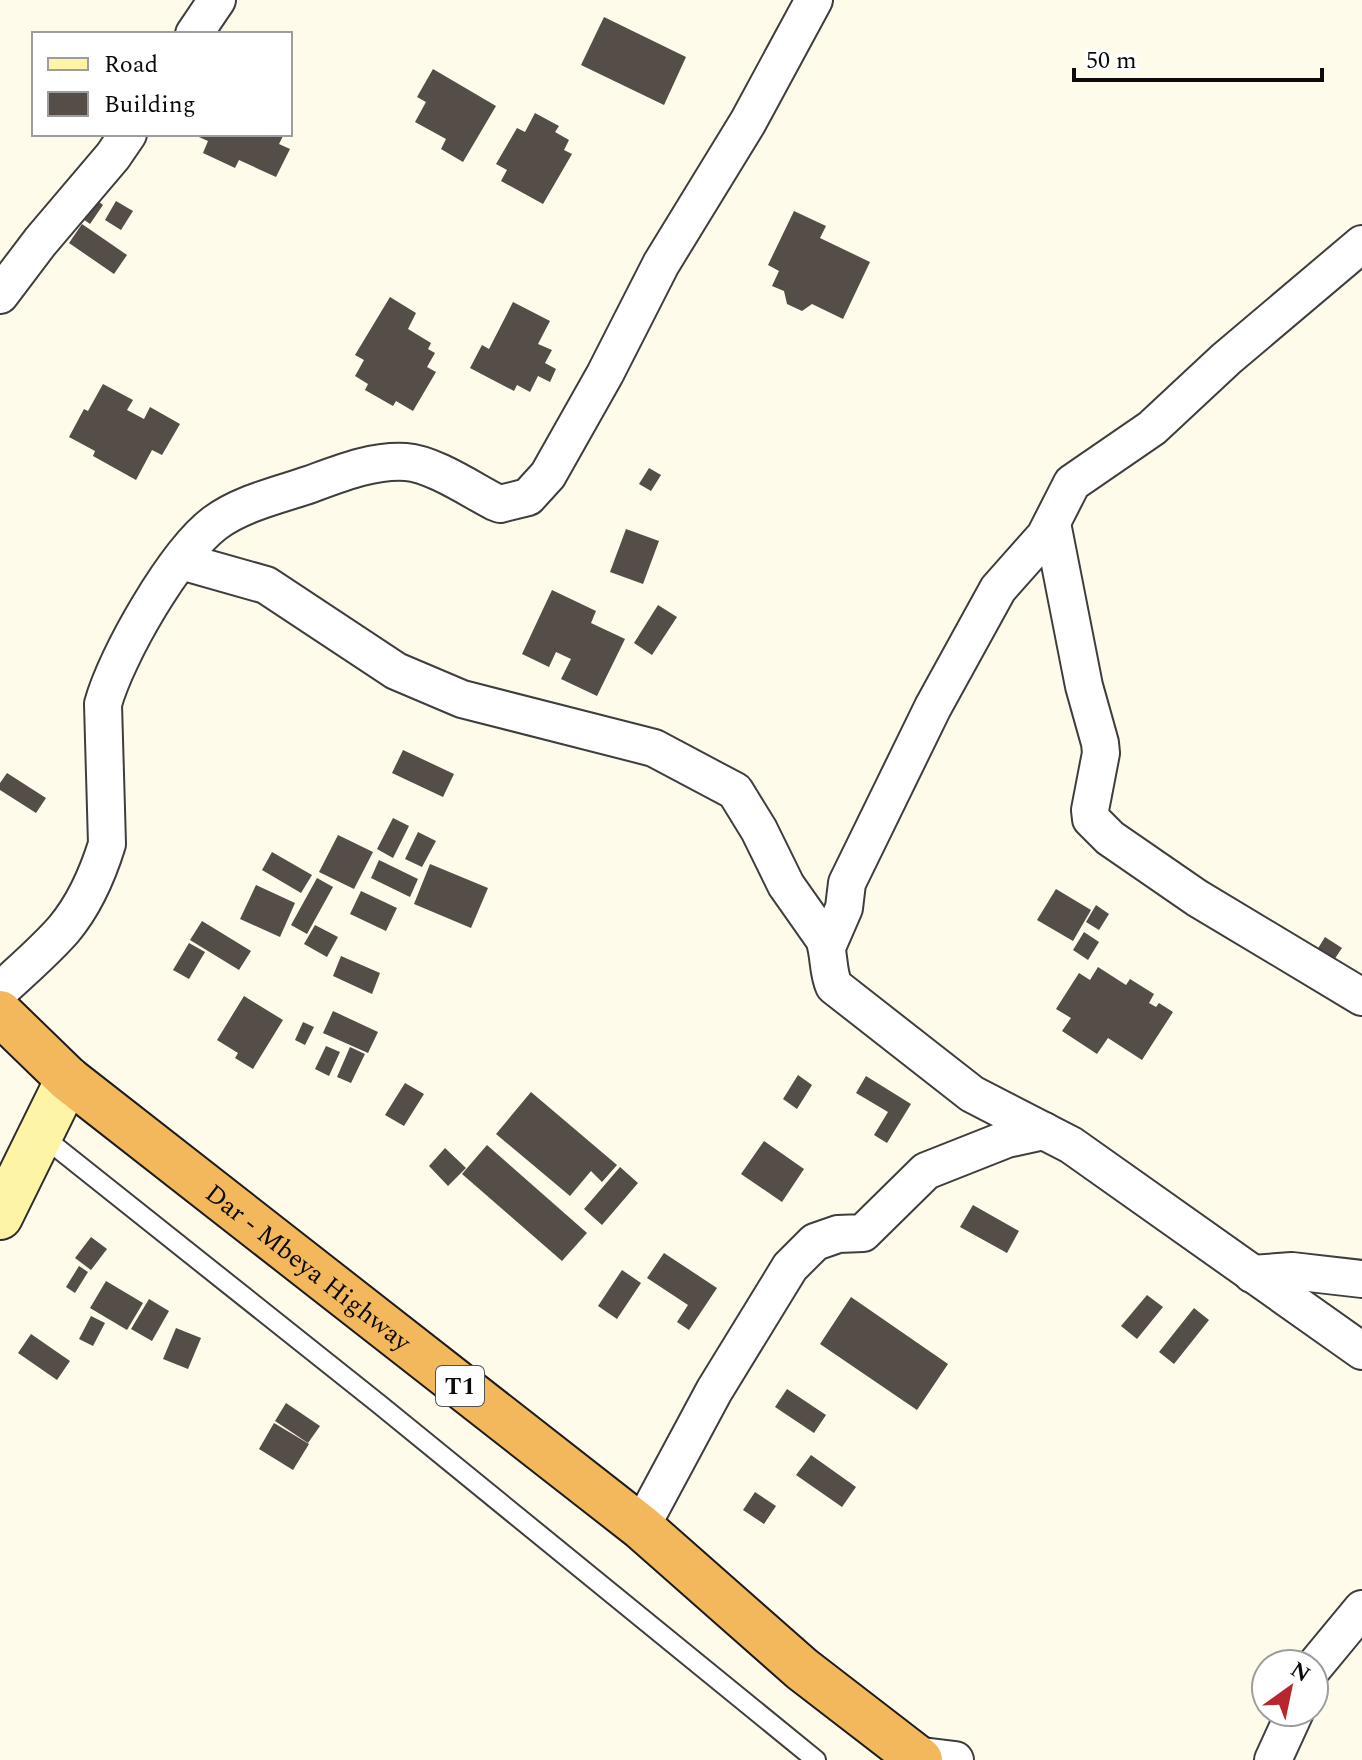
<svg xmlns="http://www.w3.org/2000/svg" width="1362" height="1760" font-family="Spectral,serif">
<rect width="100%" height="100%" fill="#fffbea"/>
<g fill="#544d48">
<path d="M 604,17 L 686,57 L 664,105 L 581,65 Z"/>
<path d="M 433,69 L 496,106 L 463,162 L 441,149 L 446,139 L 415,122 L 426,102 L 417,97 Z"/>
<path d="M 535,113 L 559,126 L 555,132 L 569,140 L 564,150 L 572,154 L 543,204 L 501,181 L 507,170 L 496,164 L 517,128 L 525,132 Z"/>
<path d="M 192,134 L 284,134 L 279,144 L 290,149 L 276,177 L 239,160 L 235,168 L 203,153 L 208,141 Z"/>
<path d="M 89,194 L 103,205 L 90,224 L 76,214 Z"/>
<path d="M 116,201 L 133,211 L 121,230 L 105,220 Z"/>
<path d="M 794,211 L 826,226 L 820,238 L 870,262 L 843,319 L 812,304 L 802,311 L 787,304 L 784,291 L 772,286 L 779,271 L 768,265 Z"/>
<path d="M 82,224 L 127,255 L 114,274 L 69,243 Z"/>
<path d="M 390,297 L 416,313 L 408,329 L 431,343 L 428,349 L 435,353 L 427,367 L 436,372 L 413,411 L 396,401 L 393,406 L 365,390 L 368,384 L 355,376 L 364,360 L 355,355 Z"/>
<path d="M 513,302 L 550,321 L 538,344 L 552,350 L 545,363 L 556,369 L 550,382 L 538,376 L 530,392 L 517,385 L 514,391 L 470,368 L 482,345 L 489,349 Z"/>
<path d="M 103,384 L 133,400 L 127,410 L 144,419 L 150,407 L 180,424 L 162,455 L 152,450 L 136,480 L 93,456 L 95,451 L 69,437 L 84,409 L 88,411 Z"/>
<path d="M 649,468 L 661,475 L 651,491 L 639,484 Z"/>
<path d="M 626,529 L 659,541 L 643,584 L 610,572 Z"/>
<path d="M 552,590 L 596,611 L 591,623 L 625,639 L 597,696 L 561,679 L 571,659 L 556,652 L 549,667 L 522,654 Z"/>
<path d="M 658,605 L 677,617 L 652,655 L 634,643 Z"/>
<path d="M 403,750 L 454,774 L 443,797 L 392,773 Z"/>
<path d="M 7,773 L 46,798 L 36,813 L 0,790 L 0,783 Z"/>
<path d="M 393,818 L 409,826 L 393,858 L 377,849 Z"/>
<path d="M 418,832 L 436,841 L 422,867 L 405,859 Z"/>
<path d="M 338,835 L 373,852 L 354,889 L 319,872 Z"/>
<path d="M 272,852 L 312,875 L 301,893 L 262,870 Z"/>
<path d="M 379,860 L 418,879 L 410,897 L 371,878 Z"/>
<path d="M 430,864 L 488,888 L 471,928 L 414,904 Z"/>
<path d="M 317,878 L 333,887 L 307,934 L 291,925 Z"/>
<path d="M 256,885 L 295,903 L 280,937 L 240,919 Z"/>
<path d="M 1056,889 L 1091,910 L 1073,941 L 1037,920 Z"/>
<path d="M 361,891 L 397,908 L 386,931 L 350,914 Z"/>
<path d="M 1096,905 L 1109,914 L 1099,930 L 1086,922 Z"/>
<path d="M 202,921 L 251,951 L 239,970 L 190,940 Z"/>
<path d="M 315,925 L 338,937 L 327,957 L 304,944 Z"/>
<path d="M 1084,932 L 1099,942 L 1088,960 L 1073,950 Z"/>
<path d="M 1325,937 L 1342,948 L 1328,969 L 1312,958 Z"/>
<path d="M 189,943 L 205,952 L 189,979 L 173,970 Z"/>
<path d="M 341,956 L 380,973 L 372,994 L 333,976 Z"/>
<path d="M 1098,967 L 1126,985 L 1130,979 L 1154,994 L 1149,1003 L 1156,1007 L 1159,1003 L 1173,1012 L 1142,1060 L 1108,1038 L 1097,1054 L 1062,1031 L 1071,1018 L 1056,1009 L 1079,973 L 1090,980 Z"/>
<path d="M 244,996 L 283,1020 L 253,1069 L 235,1058 L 238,1053 L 217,1040 Z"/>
<path d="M 333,1011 L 378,1032 L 368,1053 L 323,1033 Z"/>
<path d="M 303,1022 L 314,1027 L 305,1045 L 295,1040 Z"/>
<path d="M 326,1046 L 340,1052 L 329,1076 L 315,1069 Z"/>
<path d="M 350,1047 L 365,1054 L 351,1083 L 337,1077 Z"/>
<path d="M 798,1075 L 812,1085 L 797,1109 L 783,1099 Z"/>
<path d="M 866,1076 L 911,1104 L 887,1143 L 874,1135 L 888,1112 L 856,1093 Z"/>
<path d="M 405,1083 L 424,1094 L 404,1126 L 385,1115 Z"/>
<path d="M 531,1092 L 617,1165 L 602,1182 L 591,1171 L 570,1196 L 496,1134 Z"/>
<path d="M 764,1141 L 804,1169 L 782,1202 L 741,1174 Z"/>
<path d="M 487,1145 L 587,1233 L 562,1261 L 462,1174 Z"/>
<path d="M 445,1148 L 466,1168 L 448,1186 L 429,1166 Z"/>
<path d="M 620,1167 L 638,1183 L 602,1225 L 584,1209 Z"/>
<path d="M 973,1205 L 1019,1231 L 1007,1253 L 960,1227 Z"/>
<path d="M 91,1237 L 107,1249 L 91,1270 L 75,1258 Z"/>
<path d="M 664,1253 L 717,1288 L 689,1330 L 677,1322 L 688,1305 L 647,1278 Z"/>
<path d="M 79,1266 L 88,1272 L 75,1293 L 66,1287 Z"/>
<path d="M 622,1270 L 641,1283 L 617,1319 L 598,1306 Z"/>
<path d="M 106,1281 L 143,1303 L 127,1330 L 90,1308 Z"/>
<path d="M 1147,1295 L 1163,1307 L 1137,1339 L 1121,1326 Z"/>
<path d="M 851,1297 L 948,1364 L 917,1410 L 820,1344 Z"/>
<path d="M 149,1299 L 169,1311 L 152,1341 L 131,1329 Z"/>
<path d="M 1194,1308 L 1209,1320 L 1174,1364 L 1159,1352 Z"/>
<path d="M 91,1316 L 105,1323 L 93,1346 L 79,1339 Z"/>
<path d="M 176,1328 L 201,1338 L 188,1369 L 163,1359 Z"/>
<path d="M 31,1334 L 70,1361 L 57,1380 L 18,1353 Z"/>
<path d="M 787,1389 L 826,1415 L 814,1433 L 775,1407 Z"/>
<path d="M 286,1403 L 320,1426 L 308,1443 L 275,1421 Z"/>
<path d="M 274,1423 L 309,1444 L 293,1470 L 259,1449 Z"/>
<path d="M 811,1455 L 856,1487 L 842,1507 L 796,1475 Z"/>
<path d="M 755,1492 L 776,1506 L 764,1524 L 743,1510 Z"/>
</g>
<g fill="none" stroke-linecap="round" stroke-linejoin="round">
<g stroke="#3e3e3e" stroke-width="22">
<path id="service" d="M 41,1135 L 379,1404 L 816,1760"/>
</g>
<g stroke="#3e3e3e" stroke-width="40">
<g id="minor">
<path d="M 194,34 L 217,0"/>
<path d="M 0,295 L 40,242 L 113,156 L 128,134"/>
<path d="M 1052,523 L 1084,686 L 1100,743 L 1101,753 L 1090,810 L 1091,819 L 1110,838 L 1197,898 L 1362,997"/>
<path d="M 181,561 L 266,585 L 396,671 L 462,699 L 654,748 L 735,791 L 759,830 L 786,885 L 824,939 C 830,955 827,970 834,986 L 972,1094 L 1071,1145 L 1362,1351"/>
<path d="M 827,947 L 844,908 L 847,883 L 933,707 L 998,589 L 1045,536 L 1072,483 L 1152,428 L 1226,359 L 1362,244"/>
<path d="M 0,991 C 21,971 45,951 64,929 C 84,905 98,873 107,844 L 103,704 C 116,656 175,553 215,523 C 242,503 279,495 311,484 C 341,473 373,460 406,462 C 433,464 470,489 495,502 L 500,504 L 528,497 L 548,475 L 605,374 L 661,264 L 748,122 L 814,0"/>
<path d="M 1252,1274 L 1292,1271 L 1362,1279"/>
<path d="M 641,1527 L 714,1391 L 790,1267 L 815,1242 L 838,1234 L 863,1233 L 926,1171 L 1007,1139 L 1044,1131"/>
<path d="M 1314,1667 L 1362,1609"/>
<path d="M 914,1755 L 955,1760"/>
<path d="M 1273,1760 L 1295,1712"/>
</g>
</g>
<g stroke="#2d2d2d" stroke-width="48">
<path id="secondary" d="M 0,1217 L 68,1079"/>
</g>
<g stroke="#1c1c1c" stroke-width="48">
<g id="trunk">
<path id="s1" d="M 0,1013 L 68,1079 L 641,1527 L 802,1669 L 920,1760"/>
</g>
</g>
<use href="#service" stroke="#fff" stroke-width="18"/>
<use href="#minor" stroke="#fff" stroke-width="36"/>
<use href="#secondary" stroke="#fef4a6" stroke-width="44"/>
<use href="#trunk" stroke="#f4b85c" stroke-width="44"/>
</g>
<g text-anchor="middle" stroke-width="8" stroke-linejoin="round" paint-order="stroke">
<rect fill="#fff" stroke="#545454" stroke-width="2" x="436" y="1366" width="48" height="40" rx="6"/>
<g font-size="24" font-weight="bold" fill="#0b0b0b">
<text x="460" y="1394">T1</text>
</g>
<g font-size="26" fill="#0b0b0b" stroke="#fff">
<text dy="9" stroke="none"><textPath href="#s1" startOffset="400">Dar - Mbeya Highway</textPath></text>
</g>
</g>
<rect x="32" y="32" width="260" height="104" fill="#ffffff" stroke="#9d9d9d" stroke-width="2"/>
<rect x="48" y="58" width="40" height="12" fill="#fef4a6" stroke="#9d9d9d" stroke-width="2"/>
<text x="104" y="72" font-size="24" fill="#0b0b0b">Road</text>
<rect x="48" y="92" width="40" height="24" fill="#544d48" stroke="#9d9d9d" stroke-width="2"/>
<text x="104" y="112" font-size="24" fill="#0b0b0b">Building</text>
<g transform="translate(1290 1688) rotate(33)"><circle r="38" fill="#ffffff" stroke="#9d9d9d" stroke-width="2"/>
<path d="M0-6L14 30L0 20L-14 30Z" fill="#b9262d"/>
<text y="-12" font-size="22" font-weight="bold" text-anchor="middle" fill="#0b0b0b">N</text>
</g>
<path d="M1074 68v12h248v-12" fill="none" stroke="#0b0b0b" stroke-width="4"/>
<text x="1086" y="68" font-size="24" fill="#0b0b0b" stroke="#ffffff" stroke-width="6" paint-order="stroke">50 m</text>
</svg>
